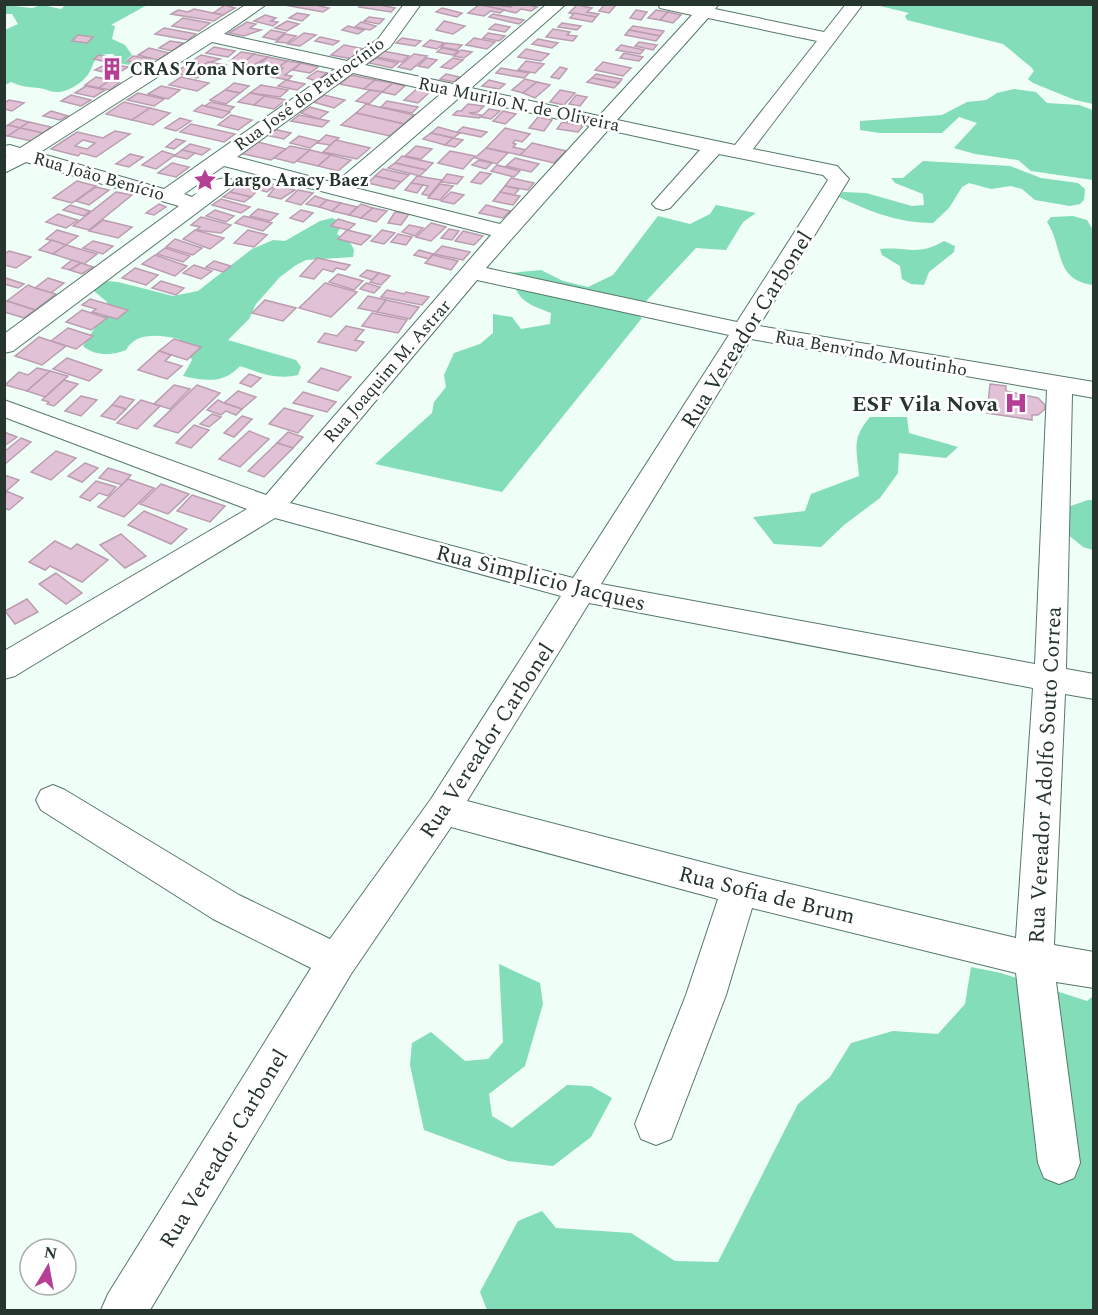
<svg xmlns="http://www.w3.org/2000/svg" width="1098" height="1315" font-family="Spectral,serif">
<rect width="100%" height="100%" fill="#effef7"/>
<g fill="#82ddb8">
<path d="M 5,5 L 32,8 L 42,5 L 61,9 L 65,5 L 147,5 L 111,25 L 115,26 L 112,39 L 125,45 L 132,55 L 125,61 L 148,66 L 145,68 L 113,62 L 118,59 L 113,54 C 89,53 97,66 85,78 C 79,85 65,93 56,92 C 50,92 44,88 38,88 C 27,87 20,86 11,82 L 5,85 L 5,30 L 18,24 L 12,14 L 5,14 Z"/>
<path d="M 876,5 L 1093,5 L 1093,104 L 1075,100 L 1033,83 L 1028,79 L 1034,71 L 1031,67 L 1003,44 L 907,20 L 905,16 L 909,13 Z"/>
<path d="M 1014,89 L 1036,92 L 1047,103 L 1079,105 L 1093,110 L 1093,180 L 1031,171 L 1018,160 L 975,154 L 954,148 L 977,123 L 959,117 L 942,133 L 880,133 L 860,130 L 860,121 L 942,115 L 967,102 L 986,100 L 997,93 Z"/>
<path d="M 923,161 L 1010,166 L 1041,178 L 1078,183 L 1085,189 L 1084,200 L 1080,204 L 1070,206 L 1035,200 L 1022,189 L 1011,186 L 991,189 L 969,183 L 962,187 L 949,208 L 933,223 C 898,223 869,211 839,197 L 843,192 L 866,193 L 912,206 L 924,205 L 923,194 L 895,183 L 891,178 L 903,178 Z"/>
<path d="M 716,205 L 756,213 L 743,222 L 726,250 L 696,248 L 635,313 L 642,318 L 502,492 L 375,464 L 432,413 L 434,402 L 446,387 L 444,375 L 454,353 L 480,344 L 493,333 L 493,314 L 512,317 L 521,329 L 550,324 L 551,313 C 525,303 518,301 510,273 L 541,270 L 563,281 L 588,287 L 613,275 L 658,216 L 690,224 L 710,214 Z"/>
<path d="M 1073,216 L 1087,220 L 1093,230 L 1093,285 C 1054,280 1064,248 1047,222 L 1051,217 Z"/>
<path d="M 332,218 L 342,222 L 337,234 L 351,244 L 354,250 L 353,257 L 306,260 L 296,265 L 280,277 L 256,304 L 249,319 L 228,340 L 296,360 L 301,367 L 298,375 C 277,380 260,373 240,366 C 224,384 205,381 183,376 L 192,360 L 179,339 C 161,335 136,331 126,350 C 111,356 95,356 83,346 L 107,309 L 107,302 L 94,291 L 93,284 L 106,281 L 118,282 L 173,296 L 198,291 L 252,249 L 273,240 L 285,241 L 320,221 Z"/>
<path d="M 944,241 L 955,246 L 954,252 L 929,272 L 924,285 L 911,284 L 902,279 L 900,266 L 882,255 L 880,249 C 909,246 916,257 944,241 Z"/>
<path d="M 870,417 L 907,417 L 909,433 L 958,447 L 946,458 L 899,453 L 898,473 L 880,498 L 844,525 L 821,547 L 774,544 L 753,517 L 805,511 L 811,494 L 859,476 C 857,449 851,439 870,417 Z"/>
<path d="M 1088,500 L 1093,500 L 1093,550 L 1083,547 L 1060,528 L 1062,509 Z"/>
<path d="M 499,964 L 540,983 L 543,1004 L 525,1066 L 489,1094 L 492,1116 L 512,1128 L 567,1085 L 591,1086 L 612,1098 L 591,1137 L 553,1166 L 508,1161 L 424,1130 L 410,1065 L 412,1043 L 431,1032 L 465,1061 L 488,1059 L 503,1042 Z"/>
<path d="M 971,967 L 1001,973 L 1087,1001 L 1093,996 L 1093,1310 L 487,1310 L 480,1292 L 518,1221 L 542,1211 L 556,1228 L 631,1233 L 675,1261 L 718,1262 L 798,1104 L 830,1077 L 851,1043 L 893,1031 L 938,1034 L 965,1004 Z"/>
</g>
<g fill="#e1c1d5" stroke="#bb9cb0" stroke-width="1.5" fill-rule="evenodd">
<path d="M 279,4 L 311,4 L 329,8 L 323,12 Z"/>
<path d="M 362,4 L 374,4 L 395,8 L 391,12 L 359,7 Z"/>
<path d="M 488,4 L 511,7 L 514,4 L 525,4 L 537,7 L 531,11 L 521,9 L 516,13 L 486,6 Z"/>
<path d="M 605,4 L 621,4 L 616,5 L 609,13 L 599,11 Z"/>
<path d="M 225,5 L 235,8 L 223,15 L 213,13 Z"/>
<path d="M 479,5 L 486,6 L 504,10 L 500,13 L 491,11 L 484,16 L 468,13 Z"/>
<path d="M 577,5 L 592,8 L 587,12 L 599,14 L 596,17 L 569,13 Z"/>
<path d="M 442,8 L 462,13 L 457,17 L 436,12 Z"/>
<path d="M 194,9 L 213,13 L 223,15 L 214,21 L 171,14 L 178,10 L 188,12 Z"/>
<path d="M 636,10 L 647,12 L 641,20 L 630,18 Z"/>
<path d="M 656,10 L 668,12 L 660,20 L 648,18 Z"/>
<path d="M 668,12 L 681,15 L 673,23 L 660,20 Z"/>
<path d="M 297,13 L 309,15 L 302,21 L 289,18 Z"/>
<path d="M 574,13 L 596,17 L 592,22 L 570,18 Z"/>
<path d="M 493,14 L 524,20 L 519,24 L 489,17 Z"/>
<path d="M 265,15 L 276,18 L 271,21 L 278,22 L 273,26 L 254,21 Z"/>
<path d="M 369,17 L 384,19 L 379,24 L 364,21 Z"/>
<path d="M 183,18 L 210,23 L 199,31 L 172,26 Z"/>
<path d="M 287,21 L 299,24 L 287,31 L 275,28 Z"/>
<path d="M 444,21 L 465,26 L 453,34 L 436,30 Z"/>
<path d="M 247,22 L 256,24 L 250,28 L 261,30 L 244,36 L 229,33 Z"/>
<path d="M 361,22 L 376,26 L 370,30 L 355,27 Z"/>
<path d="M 562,23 L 581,26 L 577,30 L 558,27 Z"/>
<path d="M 495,24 L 510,27 L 505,32 L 489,29 Z"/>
<path d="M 348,26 L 364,30 L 358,34 L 342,30 Z"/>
<path d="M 633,26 L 664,31 L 660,36 L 629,30 Z"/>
<path d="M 164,28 L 196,34 L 188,40 L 155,34 Z"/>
<path d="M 553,29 L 570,32 L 567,35 L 577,36 L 573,41 L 546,37 Z"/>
<path d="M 271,30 L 285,33 L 276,40 L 263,37 Z"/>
<path d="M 629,30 L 660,36 L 656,41 L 625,35 Z"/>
<path d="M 304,33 L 316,35 L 300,46 L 288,44 Z"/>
<path d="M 488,33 L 505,36 L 499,41 L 483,38 Z"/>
<path d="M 285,34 L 296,36 L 287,43 L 276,42 Z"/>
<path d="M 78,35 L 93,37 L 87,43 L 72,41 Z"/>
<path d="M 320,37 L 339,41 L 333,45 L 315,41 Z"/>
<path d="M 402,38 L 421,41 L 415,46 L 396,43 Z"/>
<path d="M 474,38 L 495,42 L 487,49 L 466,45 Z"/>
<path d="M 538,39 L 558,43 L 552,48 L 532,44 Z"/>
<path d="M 430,40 L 444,43 L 437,49 L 423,46 Z"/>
<path d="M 170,41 L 183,43 L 172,51 L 159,48 Z"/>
<path d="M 639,42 L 657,45 L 653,50 L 635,46 Z"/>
<path d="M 446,43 L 462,45 L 457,50 L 441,47 Z"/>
<path d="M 344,45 L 364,49 L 352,59 L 331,55 Z"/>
<path d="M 621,45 L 644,50 L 640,54 L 616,50 Z"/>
<path d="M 214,47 L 235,51 L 228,57 L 206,53 Z"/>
<path d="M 149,48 L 169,53 L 158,60 L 138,55 Z"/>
<path d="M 442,48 L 458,51 L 453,55 L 437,52 Z"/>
<path d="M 526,49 L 549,54 L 541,61 L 518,57 Z"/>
<path d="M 461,50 L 472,52 L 464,58 L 454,56 Z"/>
<path d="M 383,51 L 409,56 L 402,62 L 377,57 Z"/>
<path d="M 241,52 L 254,54 L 242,64 L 230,61 Z"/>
<path d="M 624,53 L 643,57 L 639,61 L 620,58 Z"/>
<path d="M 254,54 L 268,57 L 252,66 L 242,64 Z"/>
<path d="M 414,54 L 427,56 L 411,70 L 398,67 Z"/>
<path d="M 99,55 L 116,59 L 111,63 L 94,59 Z"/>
<path d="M 201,55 L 220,59 L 203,65 L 191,62 Z"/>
<path d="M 133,56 L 152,59 L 145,64 L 127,61 Z"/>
<path d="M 268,57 L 287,61 L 272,73 L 253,69 Z"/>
<path d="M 376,58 L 398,63 L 392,68 L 369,63 Z"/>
<path d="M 427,58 L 437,60 L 428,68 L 418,66 Z"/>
<path d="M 453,58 L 463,60 L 451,69 L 441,67 Z"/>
<path d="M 287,61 L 301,63 L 285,75 L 292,76 L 288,80 L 272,77 L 283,68 L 279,67 Z"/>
<path d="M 526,61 L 544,64 L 535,73 L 518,70 Z"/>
<path d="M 208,62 L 226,65 L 215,73 L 198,69 Z"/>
<path d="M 603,62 L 631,68 L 623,76 L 595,70 Z"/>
<path d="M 108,63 L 128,67 L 115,75 L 95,70 Z"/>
<path d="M 301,63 L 318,67 L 310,73 L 293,70 Z"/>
<path d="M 185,66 L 198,69 L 207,71 L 197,78 L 174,73 Z"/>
<path d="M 560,67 L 567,69 L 559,79 L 551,77 Z"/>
<path d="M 501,68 L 529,73 L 524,78 L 496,73 Z"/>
<path d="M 317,71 L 327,73 L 316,81 L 307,78 Z"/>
<path d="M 446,74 L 459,77 L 454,82 L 440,79 Z"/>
<path d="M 596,74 L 622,79 L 619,83 L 592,78 Z"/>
<path d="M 351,75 L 375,80 L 364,89 L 340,84 Z"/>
<path d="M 96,77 L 110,80 L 99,88 L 85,85 Z"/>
<path d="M 181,77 L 209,83 L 197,91 L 169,85 Z"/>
<path d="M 592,78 L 619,83 L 614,88 L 587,82 Z"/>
<path d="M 525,79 L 537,82 L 523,93 L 512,90 Z"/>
<path d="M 110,80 L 120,82 L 110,90 L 99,88 Z"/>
<path d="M 286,80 L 305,84 L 297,90 L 278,86 Z"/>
<path d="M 375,80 L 393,83 L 382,92 L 364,89 Z"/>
<path d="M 489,80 L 505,84 L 499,89 L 482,86 Z"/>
<path d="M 537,82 L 550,85 L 535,98 L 523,93 Z"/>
<path d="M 234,83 L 249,86 L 240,93 L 225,90 Z"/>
<path d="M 393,83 L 405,86 L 395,95 L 382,92 Z"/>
<path d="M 261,85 L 288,90 L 280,97 L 250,93 Z"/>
<path d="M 86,86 L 105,90 L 94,97 L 75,93 Z"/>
<path d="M 161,86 L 180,90 L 168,99 L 148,94 Z"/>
<path d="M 418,88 L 432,90 L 418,103 L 404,100 Z"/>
<path d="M 225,90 L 240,93 L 226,104 L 210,100 Z"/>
<path d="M 370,90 L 382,92 L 369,104 L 356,101 Z"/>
<path d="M 560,90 L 575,93 L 564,105 L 550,102 Z"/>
<path d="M 138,93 L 164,99 L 154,106 L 127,100 Z"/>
<path d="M 250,93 L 265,96 L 254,105 L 238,102 Z"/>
<path d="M 71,95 L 91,100 L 81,106 L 61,101 Z"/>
<path d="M 324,95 L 345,100 L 334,108 L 313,102 Z"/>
<path d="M 576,95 L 587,97 L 580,106 L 569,104 Z"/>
<path d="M 265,96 L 286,100 L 274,109 L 254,105 Z"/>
<path d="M 9,100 L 24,103 L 12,111 L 4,109 L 4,103 Z"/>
<path d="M 387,101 L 418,107 L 412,113 L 381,107 Z"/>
<path d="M 124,102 L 150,108 L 132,120 L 106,114 Z"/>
<path d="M 211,102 L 234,107 L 228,112 L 205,106 Z"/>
<path d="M 366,104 L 414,115 L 404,124 L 356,113 Z"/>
<path d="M 468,104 L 484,106 L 478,112 L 469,113 L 481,115 L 479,118 L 453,115 L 457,111 L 461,111 Z"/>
<path d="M 202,105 L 205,106 L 230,112 L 222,118 L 194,111 Z"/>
<path d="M 310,107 L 328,112 L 319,119 L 301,113 Z"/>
<path d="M 150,108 L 170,113 L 153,125 L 132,120 Z"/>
<path d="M 489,109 L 500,111 L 491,119 L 481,117 Z"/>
<path d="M 51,111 L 68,116 L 60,120 L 43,116 Z"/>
<path d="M 503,111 L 516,114 L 505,124 L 493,121 Z"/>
<path d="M 356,113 L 404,124 L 390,136 L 341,125 Z"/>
<path d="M 231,115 L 252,120 L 238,130 L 218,125 Z"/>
<path d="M 299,115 L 329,121 L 322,127 L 291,121 Z"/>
<path d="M 538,117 L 552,120 L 544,131 L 529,128 Z"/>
<path d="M 180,118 L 191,121 L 176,131 L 165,128 Z"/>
<path d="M 17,119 L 29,122 L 20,128 L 8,125 Z"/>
<path d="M 29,122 L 51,127 L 43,133 L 20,128 Z"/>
<path d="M 562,122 L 583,126 L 578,132 L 557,129 Z"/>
<path d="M 191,124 L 235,134 L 224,142 L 180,132 Z"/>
<path d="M 8,125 L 20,128 L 8,136 L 4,135 L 4,128 Z"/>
<path d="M 438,127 L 460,133 L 453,138 L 431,133 Z"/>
<path d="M 463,127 L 487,132 L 481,137 L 457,132 Z"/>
<path d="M 20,128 L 43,133 L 31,141 L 8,136 Z"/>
<path d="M 505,128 L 530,134 L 522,142 L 515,140 L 513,143 L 516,144 L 513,147 L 526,150 L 520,155 L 486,148 Z"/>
<path d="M 273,129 L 291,133 L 284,139 L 266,135 Z"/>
<path d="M 115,131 L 130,134 L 96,157 L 81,153 L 78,156 L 51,149 L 77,132 L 103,138 ZM 83,140 L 95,143 L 87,149 L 75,146 Z"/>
<path d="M 431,133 L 453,138 L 445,145 L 423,139 Z"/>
<path d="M 326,135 L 339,138 L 330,145 L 317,143 Z"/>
<path d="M 299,136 L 319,141 L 310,148 L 290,143 Z"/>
<path d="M 453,138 L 463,140 L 455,147 L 445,145 Z"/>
<path d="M 176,139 L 185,141 L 174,149 L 166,147 Z"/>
<path d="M 336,140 L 370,148 L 357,159 L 323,152 Z"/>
<path d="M 254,141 L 286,149 L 271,160 L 239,153 Z"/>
<path d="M 532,143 L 566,151 L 554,163 L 520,155 Z"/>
<path d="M 190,144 L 210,149 L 202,155 L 182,150 Z"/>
<path d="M 290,146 L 310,150 L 294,163 L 274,158 Z"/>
<path d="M 416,146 L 432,149 L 421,159 L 405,156 Z"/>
<path d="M 486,148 L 508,153 L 497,164 L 475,158 Z"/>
<path d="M 182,150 L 195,153 L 187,159 L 174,156 Z"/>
<path d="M 310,150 L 331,155 L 318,166 L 297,161 Z"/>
<path d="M 162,151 L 175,155 L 156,169 L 142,165 Z"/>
<path d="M 450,151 L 475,156 L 463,169 L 438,163 Z"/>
<path d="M 130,154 L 143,157 L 129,167 L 116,164 Z"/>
<path d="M 331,155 L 351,160 L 338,171 L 318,166 Z"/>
<path d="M 402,156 L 433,163 L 426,170 L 395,163 Z"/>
<path d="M 515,158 L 539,164 L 531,172 L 506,166 Z"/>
<path d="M 479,160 L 492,163 L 486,169 L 472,165 Z"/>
<path d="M 172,163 L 189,167 L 176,177 L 158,173 Z"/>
<path d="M 395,163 L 426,170 L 420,176 L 388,168 Z"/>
<path d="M 497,165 L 520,171 L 514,177 L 491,171 Z"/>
<path d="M 383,169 L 409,175 L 401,182 L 375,176 Z"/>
<path d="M 480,172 L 491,174 L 481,184 L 471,182 Z"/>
<path d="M 447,174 L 463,177 L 457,184 L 441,182 Z"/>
<path d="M 375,176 L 401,182 L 394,189 L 368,183 Z"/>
<path d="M 417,176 L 442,180 L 429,196 L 422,194 L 428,186 L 411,183 Z"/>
<path d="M 250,178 L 276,185 L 267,192 L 241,185 Z"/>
<path d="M 511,178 L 534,183 L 528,190 L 505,186 Z"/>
<path d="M 77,181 L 96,186 L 72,203 L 53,198 Z"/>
<path d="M 411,183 L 423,185 L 417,193 L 405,190 Z"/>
<path d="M 440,184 L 453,186 L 440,200 L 428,198 Z"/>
<path d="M 237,186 L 258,190 L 251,197 L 230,192 Z"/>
<path d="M 276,186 L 295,190 L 281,199 L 268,196 Z"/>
<path d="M 505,186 L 519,189 L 514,195 L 500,192 Z"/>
<path d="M 96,187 L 109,190 L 89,205 L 76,201 Z"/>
<path d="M 298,190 L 313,193 L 301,205 L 286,201 Z"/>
<path d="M 116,192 L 132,195 L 89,230 L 73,226 Z"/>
<path d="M 230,192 L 251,197 L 244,202 L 223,197 Z"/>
<path d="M 451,192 L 464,195 L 454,204 L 441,201 Z"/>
<path d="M 500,192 L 514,195 L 520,196 L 513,205 L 493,201 Z"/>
<path d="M 315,196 L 327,200 L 319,207 L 306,204 Z"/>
<path d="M 221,199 L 250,207 L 241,213 L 212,205 Z"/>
<path d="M 327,200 L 341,203 L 332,211 L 319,207 Z"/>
<path d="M 341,203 L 357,207 L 349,215 L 332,211 Z"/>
<path d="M 159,204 L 166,207 L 154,215 L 146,213 Z"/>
<path d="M 361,204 L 373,208 L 361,218 L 349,215 Z"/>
<path d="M 70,205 L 90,211 L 84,216 L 63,210 Z"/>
<path d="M 486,205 L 510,211 L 503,218 L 479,213 Z"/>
<path d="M 373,208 L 387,211 L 376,222 L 361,218 Z"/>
<path d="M 258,209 L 278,214 L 270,221 L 250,216 Z"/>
<path d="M 215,210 L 234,216 L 226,222 L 206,216 Z"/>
<path d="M 301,210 L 313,213 L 303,222 L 290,218 Z"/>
<path d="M 395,212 L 409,214 L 401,225 L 388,223 Z"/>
<path d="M 58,214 L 78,220 L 66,228 L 46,222 Z"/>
<path d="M 244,216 L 272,223 L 263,231 L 235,223 Z"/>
<path d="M 201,217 L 231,225 L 221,233 L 196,230 L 200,227 L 191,225 Z"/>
<path d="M 338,219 L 355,224 L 348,230 L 331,226 Z"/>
<path d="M 103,220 L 132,227 L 118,238 L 89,231 Z"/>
<path d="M 431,223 L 446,227 L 431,241 L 416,237 Z"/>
<path d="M 409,225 L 423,228 L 415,236 L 402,232 Z"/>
<path d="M 449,229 L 459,231 L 452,240 L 441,238 Z"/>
<path d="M 57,230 L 78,236 L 66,245 L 46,239 Z"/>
<path d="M 195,230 L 224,238 L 210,249 L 183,239 Z"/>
<path d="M 248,230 L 267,235 L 254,247 L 234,243 Z"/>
<path d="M 347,230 L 371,236 L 361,245 L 338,239 Z"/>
<path d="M 382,230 L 395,233 L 384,244 L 371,241 Z"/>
<path d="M 463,231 L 483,236 L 474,245 L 455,241 Z"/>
<path d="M 398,234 L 412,237 L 406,245 L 391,242 Z"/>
<path d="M 175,239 L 202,248 L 193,255 L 166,247 Z"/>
<path d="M 52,240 L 66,245 L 53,254 L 39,250 Z"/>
<path d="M 93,241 L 113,246 L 103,254 L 83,248 Z"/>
<path d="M 66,245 L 97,254 L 84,264 L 53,254 Z"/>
<path d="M 442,246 L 470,252 L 463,260 L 434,254 Z"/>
<path d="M 165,248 L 190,256 L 183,262 L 157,254 Z"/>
<path d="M 419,250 L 433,254 L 429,259 L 414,255 Z"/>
<path d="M 9,251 L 31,257 L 16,268 L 4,265 L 4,254 Z"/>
<path d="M 155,255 L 187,266 L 175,276 L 142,264 Z"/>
<path d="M 433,255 L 458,261 L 451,270 L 425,263 Z"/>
<path d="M 317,258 L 350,265 L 345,270 L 336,268 L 333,272 L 323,269 L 314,279 L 300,276 Z"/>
<path d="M 72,260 L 81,263 L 70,270 L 62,268 Z"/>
<path d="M 214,261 L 231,266 L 223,272 L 206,267 Z"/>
<path d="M 81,263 L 93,267 L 82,274 L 70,270 Z"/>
<path d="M 194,265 L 212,271 L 201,279 L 183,273 Z"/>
<path d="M 135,268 L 158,275 L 146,285 L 122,278 Z"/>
<path d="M 367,270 L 379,273 L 372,280 L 360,276 Z"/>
<path d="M 379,273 L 390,276 L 381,285 L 370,282 Z"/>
<path d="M 338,274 L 363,281 L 354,290 L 329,282 Z"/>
<path d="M 6,278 L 24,284 L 18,288 L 4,284 Z"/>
<path d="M 48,278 L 64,283 L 51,293 L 35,288 Z"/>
<path d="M 161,281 L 184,288 L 176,295 L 152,288 Z"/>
<path d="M 325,283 L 357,292 L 331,317 L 299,308 Z"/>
<path d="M 366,283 L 380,287 L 374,293 L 360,289 Z"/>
<path d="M 28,285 L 35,288 L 56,294 L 35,310 L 7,301 Z"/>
<path d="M 387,290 L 404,294 L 406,292 L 429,297 L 422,305 L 381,297 Z"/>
<path d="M 368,296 L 386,300 L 377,312 L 358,308 Z"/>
<path d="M 90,299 L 128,310 L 117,319 L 92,312 L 96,309 L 82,305 Z"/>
<path d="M 265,300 L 296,308 L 283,321 L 252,313 Z"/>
<path d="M 386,300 L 419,307 L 410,319 L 377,312 Z"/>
<path d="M 7,301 L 35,310 L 24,318 L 4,312 L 4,303 Z"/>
<path d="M 82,310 L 107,318 L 91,330 L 66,322 Z"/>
<path d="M 372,313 L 407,320 L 398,333 L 362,326 Z"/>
<path d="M 346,326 L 364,330 L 355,340 L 364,342 L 356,351 L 318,342 L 325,333 L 337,336 Z"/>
<path d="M 68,328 L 93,336 L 76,349 L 51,341 Z"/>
<path d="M 39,337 L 66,346 L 42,365 L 15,356 Z"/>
<path d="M 174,339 L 201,347 L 187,360 L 159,351 Z"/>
<path d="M 159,351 L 171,355 L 165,361 L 182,366 L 167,379 L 138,370 Z"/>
<path d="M 67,358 L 102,370 L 89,381 L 53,369 Z"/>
<path d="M 37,368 L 50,371 L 27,391 L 5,385 L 19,372 L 28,375 Z"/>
<path d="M 321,368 L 351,377 L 338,391 L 308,382 Z"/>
<path d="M 50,371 L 68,376 L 45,397 L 27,391 Z"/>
<path d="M 249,374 L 261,378 L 251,387 L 240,383 Z"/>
<path d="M 64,380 L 78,384 L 54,406 L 47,404 L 49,402 L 42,400 Z"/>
<path d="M 990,384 L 1006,386 L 1006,391 L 1038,398 L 1045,405 L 1045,409 L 1038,415 L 1032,415 L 1032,420 L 987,413 Z"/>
<path d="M 174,385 L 190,389 L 170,409 L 154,404 Z"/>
<path d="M 197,385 L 220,393 L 178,433 L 154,426 Z"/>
<path d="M 238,391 L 256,397 L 242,409 L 224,403 Z"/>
<path d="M 303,392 L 336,402 L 327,412 L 293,403 Z"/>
<path d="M 81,396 L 97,400 L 81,416 L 65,411 Z"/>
<path d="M 120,396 L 134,400 L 126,409 L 112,405 Z"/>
<path d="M 141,400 L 160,406 L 137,429 L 117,423 Z"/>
<path d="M 218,400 L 224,403 L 242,409 L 236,415 L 226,411 L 221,415 L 207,410 Z"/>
<path d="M 112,405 L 126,409 L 115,420 L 101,416 Z"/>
<path d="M 284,408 L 313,416 L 298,433 L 269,424 Z"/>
<path d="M 212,414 L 221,417 L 209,427 L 200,424 Z"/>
<path d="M 242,416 L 252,419 L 234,437 L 224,433 Z"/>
<path d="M 194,425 L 209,430 L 191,448 L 176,443 Z"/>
<path d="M 249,431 L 269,439 L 240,467 L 219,459 Z"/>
<path d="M 4,432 L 17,437 L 4,446 Z"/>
<path d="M 288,432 L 303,437 L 293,448 L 277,443 Z"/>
<path d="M 21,438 L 31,442 L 4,465 L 4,452 Z"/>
<path d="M 277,443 L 293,448 L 264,477 L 248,471 Z"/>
<path d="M 56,451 L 76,458 L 51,480 L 31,472 Z"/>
<path d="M 85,463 L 98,468 L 82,482 L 68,476 Z"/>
<path d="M 108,468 L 131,475 L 122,485 L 99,478 Z"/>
<path d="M 4,475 L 19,480 L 4,493 Z"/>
<path d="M 128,479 L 154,488 L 124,517 L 98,507 Z"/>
<path d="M 96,481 L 116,487 L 108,496 L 99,493 L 90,501 L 80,497 Z"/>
<path d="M 161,484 L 189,494 L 168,514 L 140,504 Z"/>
<path d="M 6,491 L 23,498 L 9,510 L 4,508 Z"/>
<path d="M 192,495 L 225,506 L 210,522 L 177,511 Z"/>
<path d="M 144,511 L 187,529 L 171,544 L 128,525 Z"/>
<path d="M 121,534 L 146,556 L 125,568 L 100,545 Z"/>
<path d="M 55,541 L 71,549 L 77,544 L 108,560 L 82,582 L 50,566 L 45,570 L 29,562 Z"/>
<path d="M 56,573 L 82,593 L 66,604 L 39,584 Z"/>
<path d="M 27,599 L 38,612 L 15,624 L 5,611 Z"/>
</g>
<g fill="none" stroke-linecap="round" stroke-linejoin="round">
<g stroke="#567869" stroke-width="2">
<path id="minor" d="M 247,4 L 267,4 L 224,34 L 347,61 L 378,39 L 404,4 L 421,4 L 390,47 L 365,65 L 453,84 L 547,4 L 566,4 L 471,88 L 599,116 L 692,15 L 660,8 L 658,4 L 719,4 L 715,9 L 824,32 L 846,4 L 863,4 L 753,149 L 837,166 L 849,179 L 759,326 L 1094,382 L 1094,398 L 1072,394 L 1066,669 L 1094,674 L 1094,699 L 1065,694 L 1054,945 L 1094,952 L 1094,988 L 1056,982 L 1080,1163 L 1074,1178 L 1059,1184 L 1044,1178 L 1038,1163 L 1016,973 L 752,908 L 726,995 L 671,1139 L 656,1145 L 641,1139 L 635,1124 L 686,995 L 718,899 L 451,827 L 351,974 L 150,1310 L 101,1310 L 108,1294 L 311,968 L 213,919 L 41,810 L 36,800 L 41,790 L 53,785 L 65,790 L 239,895 L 330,939 L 431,799 L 561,596 L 275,518 L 15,676 L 4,679 L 4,651 L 247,509 L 4,417 L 4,400 L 266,495 L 491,235 L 224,166 L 184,194 L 192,197 C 204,188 215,175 231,179 L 234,183 L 231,187 L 13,351 L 4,353 L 4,334 L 179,206 L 26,162 L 4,173 L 4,158 L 7,156 L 4,156 L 4,146 L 10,145 L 20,148 ZM 708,18 L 817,41 L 735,145 L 617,120 ZM 212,42 L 335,69 L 164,189 L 39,153 ZM 353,73 L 442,93 L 335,183 L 237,157 ZM 460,97 L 590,126 L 500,224 L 355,188 ZM 608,130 L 700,150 L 652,204 L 656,208 L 663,210 L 670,208 L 719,154 L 823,175 L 828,180 L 737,322 L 486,268 ZM 477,280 L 729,335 L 573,578 L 290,503 ZM 751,339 L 1047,390 L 1035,664 L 601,584 ZM 589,603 L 1033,688 L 1016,938 L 740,872 L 467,801 Z"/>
</g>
<use href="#minor" fill="#fff" fill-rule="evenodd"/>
</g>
<defs>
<g id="building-bare" transform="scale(1.8)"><path d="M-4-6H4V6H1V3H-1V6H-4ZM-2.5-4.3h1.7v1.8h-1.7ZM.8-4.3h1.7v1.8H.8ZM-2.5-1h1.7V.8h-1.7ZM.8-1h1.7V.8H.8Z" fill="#b63f96" stroke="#fff" stroke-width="2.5" paint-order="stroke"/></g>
<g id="sight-bare" transform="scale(1.8)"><path d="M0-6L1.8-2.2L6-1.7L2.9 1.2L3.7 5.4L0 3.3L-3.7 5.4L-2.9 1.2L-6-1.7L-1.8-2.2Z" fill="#b63f96" stroke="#fff" stroke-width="2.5" paint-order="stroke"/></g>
<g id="hospital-bare" transform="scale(1.8)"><path d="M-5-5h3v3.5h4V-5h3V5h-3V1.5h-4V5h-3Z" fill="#b63f96" stroke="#fff" stroke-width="2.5" paint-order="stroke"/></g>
</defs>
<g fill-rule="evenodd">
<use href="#building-bare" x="112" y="69"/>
<use href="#sight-bare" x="205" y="180"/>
<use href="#hospital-bare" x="1016" y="403"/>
</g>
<g text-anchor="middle" stroke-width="5" stroke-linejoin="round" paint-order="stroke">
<g font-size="18" font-weight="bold" fill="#27352f" stroke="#fff" text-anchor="start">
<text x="130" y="75">CRAS Zona Norte</text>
<text x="223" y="186">Largo Aracy Baez</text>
</g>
<g font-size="18" fill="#27352f" stroke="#fff">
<text transform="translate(309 94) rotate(-36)" y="6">Rua José do Patrocínio</text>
<text transform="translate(519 104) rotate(12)" y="6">Rua Murilo N. de Oliveira</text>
<text transform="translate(99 176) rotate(16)" y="6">Rua João Benício</text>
<text transform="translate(871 353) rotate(10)" y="6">Rua Benvindo Moutinho</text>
<text transform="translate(387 371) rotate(-49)" y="6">Rua Joaquim M. Astrar</text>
</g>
<g font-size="22" fill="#27352f" stroke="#fff">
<text transform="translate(746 329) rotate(-58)" y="8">Rua Vereador Carbonel</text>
<text transform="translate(541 577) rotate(14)" y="8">Rua Simplicio Jacques</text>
<text transform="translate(486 740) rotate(-57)" y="8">Rua Vereador Carbonel</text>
<text transform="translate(1044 775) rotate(-87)" y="8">Rua Vereador Adolfo Souto Correa</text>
<text transform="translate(767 894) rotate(14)" y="8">Rua Sofia de Brum</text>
<text transform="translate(223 1148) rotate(-59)" y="8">Rua Vereador Carbonel</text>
</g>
<g font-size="22" font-weight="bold" fill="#27352f" stroke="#fff" text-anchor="end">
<text x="998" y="411">ESF Vila Nova</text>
</g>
</g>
<rect width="1098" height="1315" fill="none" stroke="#27352f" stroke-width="12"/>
<g transform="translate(48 1267) rotate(10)"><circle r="28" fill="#ffffff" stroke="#a9aeac" stroke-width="1.5"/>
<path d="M0-4.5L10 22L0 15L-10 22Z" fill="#b63f96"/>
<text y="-9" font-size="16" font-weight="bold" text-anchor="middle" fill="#27352f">N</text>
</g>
</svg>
